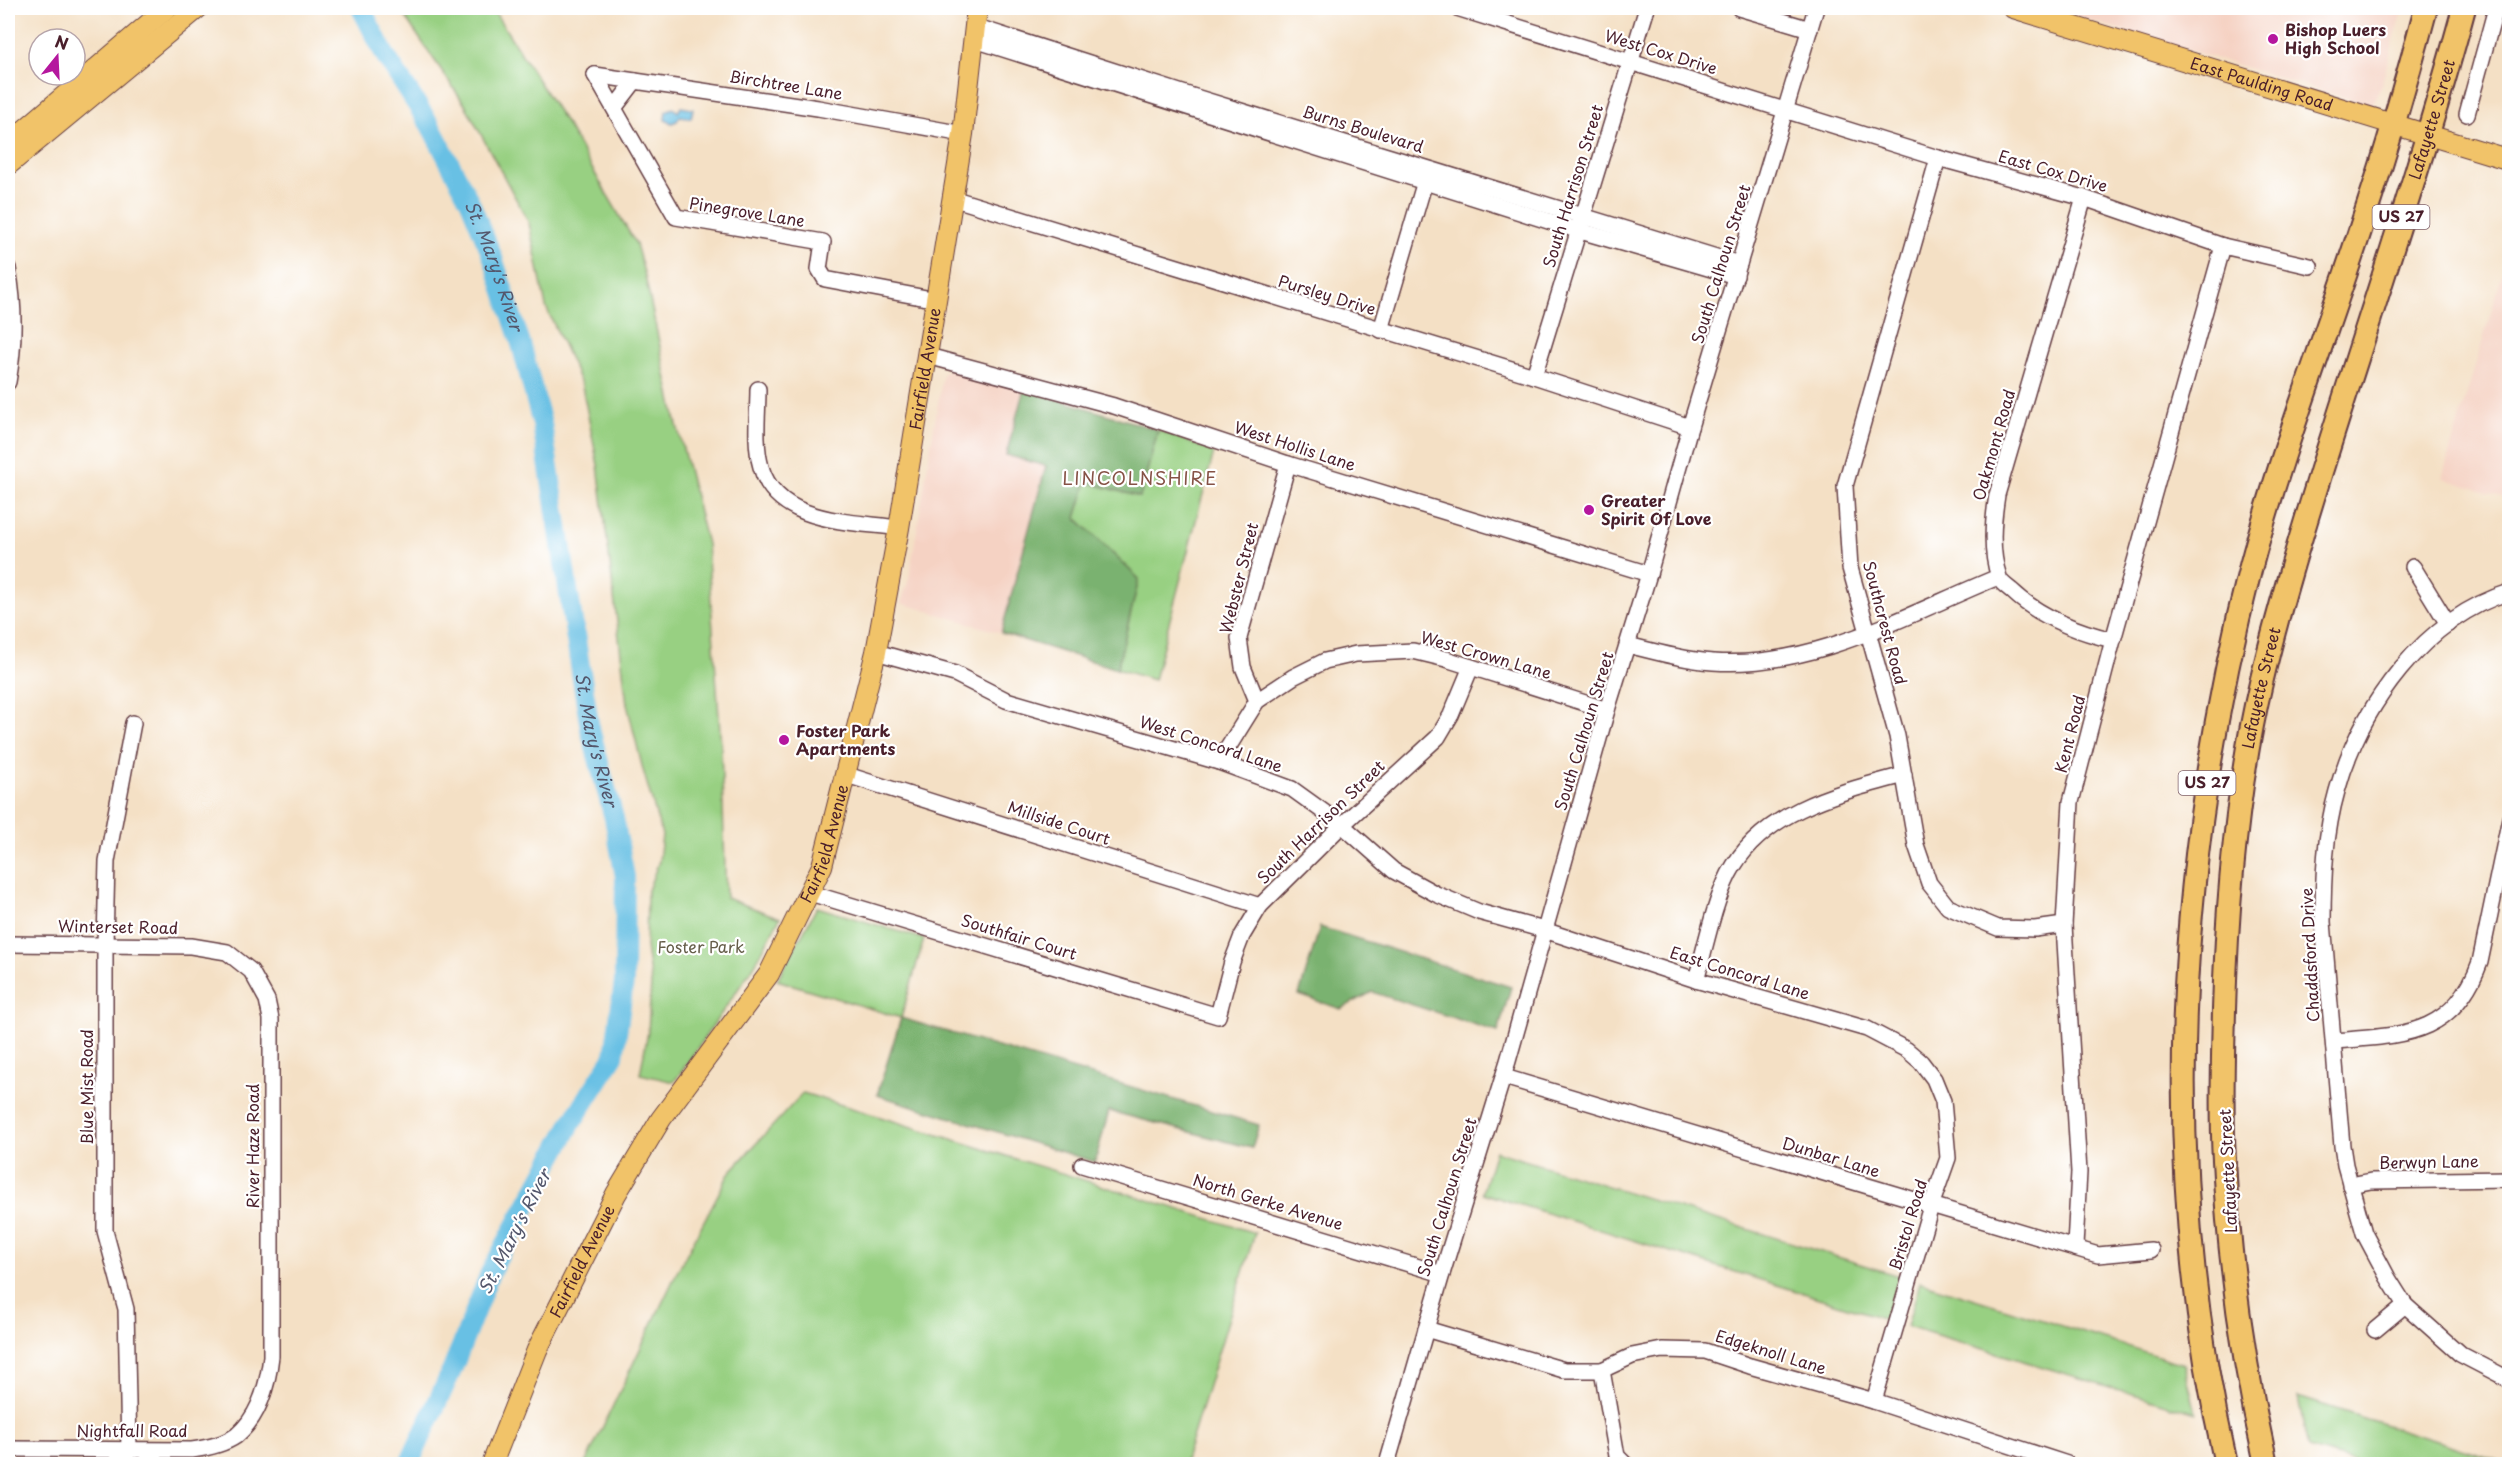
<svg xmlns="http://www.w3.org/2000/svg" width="2517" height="1472" font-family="'Playpen Sans',sans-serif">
<rect width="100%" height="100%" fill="#fff"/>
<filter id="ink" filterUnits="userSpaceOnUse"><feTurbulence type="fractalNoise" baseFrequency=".0167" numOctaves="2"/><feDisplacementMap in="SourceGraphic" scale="12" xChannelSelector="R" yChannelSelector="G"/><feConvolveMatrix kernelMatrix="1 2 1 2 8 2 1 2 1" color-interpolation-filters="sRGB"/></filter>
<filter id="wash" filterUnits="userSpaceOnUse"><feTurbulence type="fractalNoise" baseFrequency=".008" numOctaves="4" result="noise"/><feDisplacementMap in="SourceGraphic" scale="24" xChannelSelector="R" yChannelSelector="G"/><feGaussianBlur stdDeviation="1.35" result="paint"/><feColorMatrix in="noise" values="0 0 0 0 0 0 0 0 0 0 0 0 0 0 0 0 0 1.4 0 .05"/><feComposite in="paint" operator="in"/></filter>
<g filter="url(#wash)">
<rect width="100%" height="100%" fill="#f4e0c5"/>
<g fill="#f5d2c3">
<path d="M 2049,8 L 2403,8 L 2383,79 L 2375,100 L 2370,105 Z"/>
<path d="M 2509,251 L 2509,499 L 2442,478 Z"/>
<path d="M 948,370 L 1024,389 L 1006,454 L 1046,466 L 1001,633 L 901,603 L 909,578 L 943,373 Z"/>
</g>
<g fill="#98d082" stroke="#717856" stroke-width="1.5">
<path d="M 399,8 L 492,8 L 568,127 L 636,244 L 645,276 L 675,417 L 707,544 L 721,746 L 726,898 L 780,918 L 754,966 L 674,1082 L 640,1074 L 648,1032 L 651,983 L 646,947 L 647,893 L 659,861 L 662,835 L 643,770 L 627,704 L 598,465 L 582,386 L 546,307 L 529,223 L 465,105 Z"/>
<path d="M 1158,430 L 1214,452 L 1154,680 L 1117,669 L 1139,579 L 1076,518 L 1086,482 L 1140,497 Z"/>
<path d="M 817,907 L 924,939 L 901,1018 L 777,980 Z"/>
<path d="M 803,1093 L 1255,1233 L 1184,1464 L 585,1464 L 678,1270 L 730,1172 Z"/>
<path d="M 1495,1151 L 1899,1276 L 1886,1319 L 1482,1193 Z"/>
<path d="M 1920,1282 L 2184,1364 L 2196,1413 L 1907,1326 Z"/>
<path d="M 2298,1397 L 2509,1464 L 2362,1464 L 2308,1448 Z"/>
</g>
<g fill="#7ab270" stroke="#62684e" stroke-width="1.5">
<path d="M 1024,389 L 1158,430 L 1140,497 L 1087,482 L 1076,518 L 1139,579 L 1117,669 L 1001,633 L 1046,466 L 1006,455 Z"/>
<path d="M 1320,927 L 1511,987 L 1498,1032 L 1372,992 L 1341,1009 L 1299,995 Z"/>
<path d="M 901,1018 L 1259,1125 L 1252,1148 L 1109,1111 L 1095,1162 L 877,1095 Z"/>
</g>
<path fill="#67c0e4" stroke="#587088" stroke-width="1.5" d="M 681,107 L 693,109 L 691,118 L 680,116 L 677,121 L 672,123 L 665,120 L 666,111 L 673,108 L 678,112 Z"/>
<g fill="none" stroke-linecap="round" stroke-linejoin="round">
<path stroke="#67c0e4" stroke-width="20" id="s1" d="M 361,8 L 385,55 L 430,125 L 470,202 L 493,258 L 521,344 L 542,424 L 590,729 L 614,818 L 625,877 L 624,982 L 614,1056 L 572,1122 L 490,1273 L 452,1370 L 409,1464"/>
</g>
</g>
<g filter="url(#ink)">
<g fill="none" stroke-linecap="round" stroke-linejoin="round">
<g stroke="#643c42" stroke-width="18">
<g id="minor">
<path d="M 1457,8 L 1938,158 L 2084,198 L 2223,246 L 2310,266"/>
<path d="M 1739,8 L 1810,29"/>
<path d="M 977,27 L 1192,96 L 1739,264"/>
<path d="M 975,40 L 1577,230 L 1736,276"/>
<path d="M 595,75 L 676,217 L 823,242 L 819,269 L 825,279 L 937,300"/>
<path d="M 595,75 L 635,81"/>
<path d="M 615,107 L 635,81 L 818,108 L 963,134"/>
<path d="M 2467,114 L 2496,8"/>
<path d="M 1938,158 L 1845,486 L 1850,568 L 1897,736 L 1916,845 L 1929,883 L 1948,907 L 1998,928 L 2035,929 L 2064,925"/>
<path d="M 952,198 L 1534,376 L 1690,427"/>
<path d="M 2084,198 L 1997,495 C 1993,521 1990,551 1999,577 C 2000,582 2006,586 2011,590 C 2039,617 2075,631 2113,640"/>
<path d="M 8,268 C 15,307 15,343 8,382"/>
<path d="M 1381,330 L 1428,171"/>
<path d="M 928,356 L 1114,406 L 1288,464 L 1649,574"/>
<path d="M 1534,376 L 1647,8"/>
<path d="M 758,389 C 758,414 754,443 761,467 C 777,524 851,521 899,528"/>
<path d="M 2413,567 L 2448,624"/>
<path d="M 2510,592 C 2424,618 2360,707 2337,791 C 2325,833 2323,878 2323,922 L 2342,1146 L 2345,1165 L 2364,1233 L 2388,1278 L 2405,1305 L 2460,1354 L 2510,1380"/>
<path d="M 1628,645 C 1656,652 1685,660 1713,662 C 1814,669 1907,614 1998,577"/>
<path d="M 876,652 L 955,674 L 1006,700 L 1219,762 L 1292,789 L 1342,825 L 1394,871 L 1436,894 L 1479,912 L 1544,930 L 1696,980 L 1867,1029 L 1907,1050 L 1921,1062 L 1934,1079 L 1943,1101 L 1948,1158 L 1931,1206 L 1874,1401"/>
<path d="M 1257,701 L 1243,667 L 1239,638 L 1288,464"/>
<path d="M 1219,762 L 1257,701 L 1293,677 L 1325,661 L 1356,654 L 1413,651 L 1446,659 L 1607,710"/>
<path d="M 847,775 L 1260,906"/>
<path d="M 810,893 L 1218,1016 L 1232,962 L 1242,936 L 1260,906 L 1342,825 L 1438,737 L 1451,715 L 1471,667"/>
<path d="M 8,944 L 191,946 L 227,952 L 251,971 L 267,1000 L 271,1019 L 271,1356 C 268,1384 259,1417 236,1436 C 223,1445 207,1448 192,1450 L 8,1449"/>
<path d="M 1696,980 C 1706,945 1713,906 1729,874 C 1762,810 1841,792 1904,775"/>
<path d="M 2334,1041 C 2402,1035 2453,1037 2480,962 L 2510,818"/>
<path d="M 1504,1077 L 2098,1255 L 2151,1250"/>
<path d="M 1082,1165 L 1442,1274"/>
<path d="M 2350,1185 L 2371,1181 L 2510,1179"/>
<path d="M 2075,1246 L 2079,1172 L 2064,925 L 2071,802 L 2113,640 L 2223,246"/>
<path d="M 1426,1329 L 1564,1370 L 1602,1370 L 1632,1356 L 1662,1350 L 1705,1351 L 1750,1366 L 1874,1401 L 2067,1464"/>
<path d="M 2375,1330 L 2405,1305"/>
<path d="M 1602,1370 L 1617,1456 L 1625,1464"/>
<path d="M 129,1449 L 126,1309 L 105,1231 L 105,944 L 107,861 L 133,723"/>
<path d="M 1387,1464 L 1442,1274 L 1508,1061 L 1607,710 L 1649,574 L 1690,427 L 1816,8"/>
</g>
</g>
<g stroke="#643c42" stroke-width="22">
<g id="major">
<path id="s2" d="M 2013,8 L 2510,160"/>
<path d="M 8,144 L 167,8"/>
<path d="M 8,165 L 198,8"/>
<path id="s3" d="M 492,1464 L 537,1350 L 616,1194 L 661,1119 L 769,974 L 822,866 L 876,652 L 899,528 L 963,134 L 977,8"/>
</g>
</g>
<g stroke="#643c42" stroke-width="26">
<g id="highway">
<path d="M 2226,1464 C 2158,1169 2176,858 2251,566 C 2283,445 2329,328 2367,209 C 2389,143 2408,75 2426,8"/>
<path id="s4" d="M 2266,1464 C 2244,1366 2229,1262 2224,1160 C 2221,1110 2223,1060 2224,1010 C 2227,901 2236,790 2261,683 C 2279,607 2302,533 2325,459 C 2372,309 2423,160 2464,8"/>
</g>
</g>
<use href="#minor" stroke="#fff" stroke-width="15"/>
<use href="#major" stroke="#f1c369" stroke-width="20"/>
<use href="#highway" stroke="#f1c369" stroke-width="22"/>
</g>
</g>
<g fill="#b5179e" stroke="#fff" stroke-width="2">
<circle cx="2273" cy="39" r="6"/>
<circle cx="1589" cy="510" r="6"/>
<circle cx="784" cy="740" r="6"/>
</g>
<g text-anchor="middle" stroke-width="4.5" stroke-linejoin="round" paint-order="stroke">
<g fill="#fff" stroke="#80626b" stroke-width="1.5">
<rect x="2372.5" y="205" width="57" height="24" rx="4.5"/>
<rect x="2178.5" y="771" width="57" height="24" rx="4.5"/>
</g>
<g font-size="15" font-weight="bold" fill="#4a1f2b">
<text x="2401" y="222">US 27</text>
<text x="2207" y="788">US 27</text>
</g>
<g font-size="16" font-weight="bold" fill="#4a1f2b" stroke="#fff" text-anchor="start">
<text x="2285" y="36">Bishop Luers<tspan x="2285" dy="18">High School</tspan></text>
<text x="1601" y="507">Greater<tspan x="1601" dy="18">Spirit Of Love</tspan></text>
<text x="796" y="737">Foster Park<tspan x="796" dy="18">Apartments</tspan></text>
</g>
<g font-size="16" fill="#4a1f2b" stroke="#fff">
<text transform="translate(1661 52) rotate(17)" y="6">West Cox Drive</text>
<text dy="6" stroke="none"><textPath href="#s2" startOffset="260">East Paulding Road</textPath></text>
<text transform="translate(786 85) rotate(9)" y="6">Birchtree Lane</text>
<text dy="6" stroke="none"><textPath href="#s4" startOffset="1376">Lafayette Street</textPath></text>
<text transform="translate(1363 129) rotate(17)" y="6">Burns Boulevard</text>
<text transform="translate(2053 171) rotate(16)" y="6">East Cox Drive</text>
<text transform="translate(1573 186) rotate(-73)" y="6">South Harrison Street</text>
<text transform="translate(747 212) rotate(9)" y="6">Pinegrove Lane</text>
<text transform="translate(1721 264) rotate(-73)" y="6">South Calhoun Street</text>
<text transform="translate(1327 295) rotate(17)" y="6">Pursley Drive</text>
<text dy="6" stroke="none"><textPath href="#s3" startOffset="1194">Fairfield Avenue</textPath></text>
<text transform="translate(1994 445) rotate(-74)" y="6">Oakmont Road</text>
<text transform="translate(1295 446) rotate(18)" y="6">West Hollis Lane</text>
<text transform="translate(1239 578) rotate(-76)" y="6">Webster Street</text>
<text transform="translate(1885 623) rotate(75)" y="6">Southcrest Road</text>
<text transform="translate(1486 655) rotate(16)" y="6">West Crown Lane</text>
<text dy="6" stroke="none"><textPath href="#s4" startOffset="782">Lafayette Street</textPath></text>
<text transform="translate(1584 731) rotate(-73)" y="6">South Calhoun Street</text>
<text transform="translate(2070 734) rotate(-76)" y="6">Kent Road</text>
<text transform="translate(1211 744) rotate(18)" y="6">West Concord Lane</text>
<text transform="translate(1321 822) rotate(-44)" y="6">South Harrison Street</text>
<text transform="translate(1059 823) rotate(18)" y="6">Millside Court</text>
<text dy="6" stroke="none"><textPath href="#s3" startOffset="708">Fairfield Avenue</textPath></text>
<text transform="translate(118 927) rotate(1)" y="6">Winterset Road</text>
<text transform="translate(1019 937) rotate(17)" y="6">Southfair Court</text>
<text transform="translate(2310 955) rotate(-93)" y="6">Chaddsford Drive</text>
<text transform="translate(1740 973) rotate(17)" y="6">East Concord Lane</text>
<text transform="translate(87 1087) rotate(-90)" y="6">Blue Mist Road</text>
<text transform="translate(253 1146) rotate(-90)" y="6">River Haze Road</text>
<text transform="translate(1831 1157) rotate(17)" y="6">Dunbar Lane</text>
<text transform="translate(2429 1162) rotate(-1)" y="6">Berwyn Lane</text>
<text transform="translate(2228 1171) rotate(-93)" y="6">Lafayette Street</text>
<text transform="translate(1447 1197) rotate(-73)" y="6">South Calhoun Street</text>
<text transform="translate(1268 1202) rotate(17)" y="6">North Gerke Avenue</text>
<text transform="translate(1908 1225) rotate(-73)" y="6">Bristol Road</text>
<text dy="6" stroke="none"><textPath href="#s3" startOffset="222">Fairfield Avenue</textPath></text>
<text transform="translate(1771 1352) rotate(17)" y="6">Edgeknoll Lane</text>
<text x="132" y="1437">Nightfall Road</text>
</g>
<g font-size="16" fill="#655d49" stroke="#fff">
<text x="701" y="953">Foster Park</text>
</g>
<g font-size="18" font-style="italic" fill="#54576c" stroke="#fff">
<text dy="6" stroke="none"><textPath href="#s1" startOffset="291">St. Mary's River</textPath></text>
<text dy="6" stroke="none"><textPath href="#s1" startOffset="777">St. Mary's River</textPath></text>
<text transform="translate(515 1232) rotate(-63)" y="6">St. Mary's River</text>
</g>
<g font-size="18" letter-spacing="1.5" fill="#865246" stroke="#fff">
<text x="1140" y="485">LINCOLNSHIRE</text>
</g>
</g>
<rect width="2517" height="1472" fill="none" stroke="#fff" stroke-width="30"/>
<g transform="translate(57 57) rotate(18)"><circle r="28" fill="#ffffff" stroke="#b7a5aa" stroke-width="1.5"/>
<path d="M0-4.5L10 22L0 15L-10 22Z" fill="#b5179e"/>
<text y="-9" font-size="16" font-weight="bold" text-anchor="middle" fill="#4a1f2b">N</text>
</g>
</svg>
